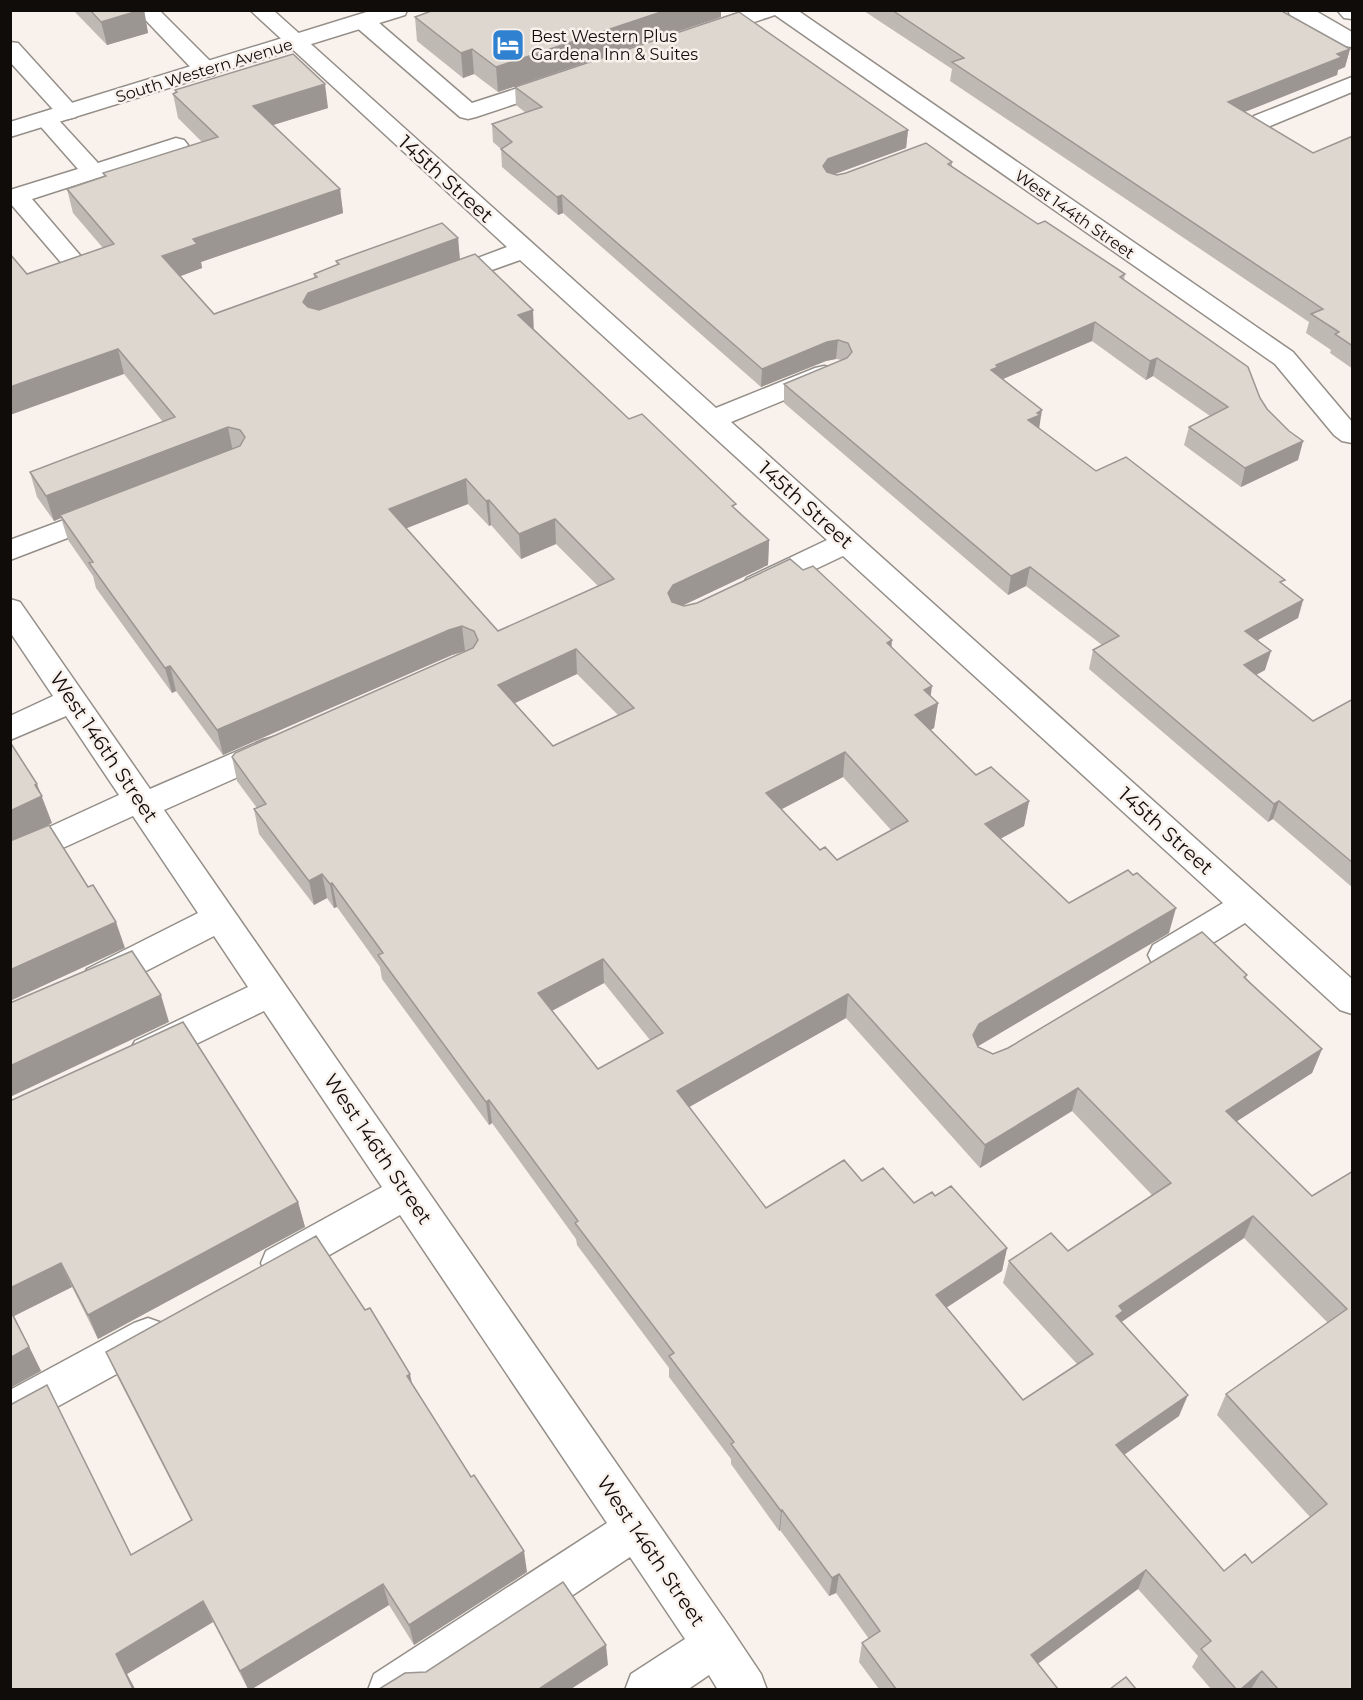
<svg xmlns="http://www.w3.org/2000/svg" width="1363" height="1700" font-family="Montserrat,sans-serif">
<rect width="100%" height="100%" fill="#f9f1eb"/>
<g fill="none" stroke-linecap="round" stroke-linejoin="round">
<g stroke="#948e88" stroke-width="3">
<g id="minor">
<path d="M 136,10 L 159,10 L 214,65 L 217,70 L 214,75 L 206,77 L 198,75 Z"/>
<path d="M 250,10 L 273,10 L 716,408 L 815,368 L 824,366 L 833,368 L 837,374 L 833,380 L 731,422 L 1352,979 L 1352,1014 L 1340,1010 L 1245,923 L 1177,965 L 1165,969 L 1153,965 L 1148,955 L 1153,945 L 1223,903 L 843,556 L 767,592 L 757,595 L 747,592 L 742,585 L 747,578 L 827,540 L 520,260 L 453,284 L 444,287 L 435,284 L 431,279 L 435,274 L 507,247 Z"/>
<path d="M 748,10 L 797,10 L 1293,352 L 1352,422 L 1352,443 L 1342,441 L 1334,435 L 1275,364 L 775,15 L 706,38 L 698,37 L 695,32 L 698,27 Z"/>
<path d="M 363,15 L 371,16 L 472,103 L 558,75 L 566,77 L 569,82 L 566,87 L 476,117 L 468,119 L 460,117 L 355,26 L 352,21 L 355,16 Z"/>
<path d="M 10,42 L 18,43 L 76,107 L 79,112 L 76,117 L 68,119 L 60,117 L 10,62 Z"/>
<path d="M 1352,77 L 1352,92 L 1270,126 L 1262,128 L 1254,126 L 1251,121 L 1254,116 Z"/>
<path d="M 45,112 L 53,114 L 98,163 L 176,138 L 184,140 L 188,145 L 184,150 L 32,199 L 85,261 L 82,266 L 73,268 L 64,266 L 10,203 L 10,190 L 78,169 L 34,119 L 37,114 Z"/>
<path d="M 107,504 L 117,507 L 121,513 L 117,519 L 10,560 L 10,540 Z"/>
<path d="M 10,599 L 20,602 L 150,789 L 263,740 L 274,737 L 285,740 L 290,748 L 285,756 L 164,810 L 731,1629 L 761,1674 L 767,1690 L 718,1690 L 709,1675 L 687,1690 L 625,1690 L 631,1674 L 685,1639 L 630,1557 L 430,1690 L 368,1690 L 374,1674 L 607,1523 L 400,1215 L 294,1275 L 280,1280 L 266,1275 L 261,1263 L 266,1251 L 382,1187 L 264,1011 L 161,1061 L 148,1066 L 135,1061 L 130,1051 L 135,1041 L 248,987 L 214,936 L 111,989 L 99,993 L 87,989 L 82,979 L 87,969 L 198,913 L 133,816 L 10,872 L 10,845 L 119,795 L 66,716 L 10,740 L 10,716 L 53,696 L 10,632 Z"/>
<path d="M 148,1318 L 162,1323 L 168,1336 L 162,1349 L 24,1425 L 10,1431 L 10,1390 L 134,1323 Z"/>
</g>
</g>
<g stroke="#948e88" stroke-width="3">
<g id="major">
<path d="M 373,10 L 407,10 L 405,15 L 10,137 L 10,122 Z"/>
<path d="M 1288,10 L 1314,10 L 1352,32 L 1352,47 L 1344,46 L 1290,15 Z"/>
<path d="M 1337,10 L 1352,10 L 1352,19 L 1344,18 Z"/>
</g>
</g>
<use href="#minor" fill="#fff" fill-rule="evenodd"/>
<use href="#major" fill="#fff" fill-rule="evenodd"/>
</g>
<g fill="#bfb9b3" fill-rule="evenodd">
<path d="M 73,10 L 144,10 L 148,33 L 107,45 Z"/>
<path d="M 1280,10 L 1350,49 L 1345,67 L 1338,70 L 1337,75 L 1245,112 L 1313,153 L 1353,136 L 1353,369 L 1330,353 L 1331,350 L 1306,333 L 1309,322 L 950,81 L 952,69 L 864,11 Z"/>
<path d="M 415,17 L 721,17 L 498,92 L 474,74 L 463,78 L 417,41 Z"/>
<path d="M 515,87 L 908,130 L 906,148 L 834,174 L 837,175 L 952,162 L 952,166 L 1038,224 L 1125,274 L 1124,280 L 1260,398 L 1267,409 L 1289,431 L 1303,441 L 1298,460 L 1241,487 L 1184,445 L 1189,427 L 1210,416 L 1153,376 L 1146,380 L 1092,341 L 1003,379 L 1039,429 L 1096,471 L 1284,585 L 1303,600 L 1298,618 L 1257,640 L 1265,670 L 1256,675 L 1313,721 L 1353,699 L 1353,888 L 1273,819 L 1268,822 L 1089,669 L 1093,650 L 1102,645 L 1026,586 L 1008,595 L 784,403 L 784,384 L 842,360 L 836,359 L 826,361 L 761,387 L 563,213 L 558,215 L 502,167 L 501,149 L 493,142 L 492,124 L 526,113 L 516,105 Z"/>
<path d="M 175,90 L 328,108 L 273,125 L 340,189 L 343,213 L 201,262 L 202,268 L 180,276 L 214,314 L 314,278 L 314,274 L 337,265 L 336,261 L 458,238 L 460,259 L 629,419 L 736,510 L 769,540 L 768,565 L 682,606 L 892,647 L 930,696 L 938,703 L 934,728 L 931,730 L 976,775 L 1029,801 L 1024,826 L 1000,839 L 1069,903 L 1169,933 L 978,1046 L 978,1047 L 993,1054 L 1247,975 L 1246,978 L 1322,1049 L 1312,1073 L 1237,1121 L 1312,1196 L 1353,1171 L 1353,1689 L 1211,1689 L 1192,1667 L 1198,1656 L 1138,1589 L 1038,1664 L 1058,1689 L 879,1689 L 859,1662 L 862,1643 L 869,1639 L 836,1593 L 829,1596 L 780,1530 L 779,1531 L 731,1464 L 731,1459 L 669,1377 L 669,1368 L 577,1245 L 576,1239 L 492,1123 L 489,1125 L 382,979 L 380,967 L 337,907 L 334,908 L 327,898 L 314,905 L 259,834 L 254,809 L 257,808 L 237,781 L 232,757 L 466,651 L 452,655 L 223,755 L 176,691 L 172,693 L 96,588 L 93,576 L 68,540 L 61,518 L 54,521 L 37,497 L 30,472 L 163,422 L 124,374 L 27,274 L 103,248 L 73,213 L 67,189 L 104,177 L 103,173 L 202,142 L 178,118 L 173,94 L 175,93 ZM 468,504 L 489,526 L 491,525 L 521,559 L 556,544 L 598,586 L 498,631 L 406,528 ZM 577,674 L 618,715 L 553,746 L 515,703 ZM 843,777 L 891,830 L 837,860 L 820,850 L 781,809 ZM 604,983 L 650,1040 L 598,1069 L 552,1011 ZM 846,1018 L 980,1168 L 1072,1111 L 1152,1195 L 1068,1251 L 1009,1261 L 1003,1283 L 1077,1364 L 1023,1400 L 946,1308 L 1002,1271 L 1007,1248 L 935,1196 L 914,1203 L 862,1181 L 766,1208 L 689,1107 ZM 1244,1238 L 1328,1323 L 1226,1394 L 1217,1415 L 1310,1517 L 1252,1563 L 1224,1571 L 1124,1455 L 1179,1416 L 1121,1322 Z"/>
<path d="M 10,1101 L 298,1202 L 305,1227 L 98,1339 L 72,1287 L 14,1316 L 41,1371 L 10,1388 Z"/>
<path d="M 106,1352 L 412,1385 L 527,1572 L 414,1645 L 389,1605 L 252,1689 L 248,1689 L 213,1622 L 127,1674 L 135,1689 L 10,1689 L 132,1555 L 191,1520 L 117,1376 Z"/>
</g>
<g fill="#9b9692">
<path d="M 141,10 L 144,10 L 148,33 L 107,45 L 101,22 Z"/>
<path d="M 667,10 L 721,10 L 721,17 L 498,92 L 496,67 Z"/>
<path d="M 472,49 L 474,74 L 463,78 L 461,53 Z"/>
<path d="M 1350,49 L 1345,67 L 1338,70 L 1337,75 L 1224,120 L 1228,102 Z"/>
<path d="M 325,84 L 328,108 L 257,130 L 253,106 Z"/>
<path d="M 908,130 L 906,148 L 827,177 L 823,166 L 828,159 Z"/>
<path d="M 340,189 L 343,213 L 201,262 L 202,268 L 168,281 L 162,256 L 193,239 Z"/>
<path d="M 562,195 L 563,213 L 558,215 L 557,197 Z"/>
<path d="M 458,238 L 460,262 L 312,318 L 303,302 L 308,293 Z"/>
<path d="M 533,310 L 534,334 L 518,315 Z"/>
<path d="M 1095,322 L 1092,341 L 996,382 L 991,370 L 996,365 Z"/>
<path d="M 838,340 L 836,359 L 826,361 L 761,387 L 762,369 L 827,342 Z"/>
<path d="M 118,349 L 124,374 L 10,415 L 10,387 Z"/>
<path d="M 1157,358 L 1153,376 L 1146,380 L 1150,361 Z"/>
<path d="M 1042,410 L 1039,429 L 1028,420 L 1037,413 Z"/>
<path d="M 228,427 L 233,452 L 60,515 L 61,518 L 54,521 L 46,496 Z"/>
<path d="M 1303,441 L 1298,460 L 1241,487 L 1245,468 Z"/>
<path d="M 466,479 L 468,504 L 392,534 L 389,509 Z"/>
<path d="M 489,500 L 491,525 L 489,526 L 486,501 Z"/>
<path d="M 555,519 L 556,544 L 521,559 L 519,534 Z"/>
<path d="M 769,540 L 768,565 L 673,610 L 668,593 L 673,585 Z"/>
<path d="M 1030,567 L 1026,586 L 1008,595 L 1011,576 Z"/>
<path d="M 1303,600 L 1298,618 L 1240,650 L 1245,631 Z"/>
<path d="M 462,626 L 465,651 L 452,655 L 223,755 L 217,730 L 449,630 Z"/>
<path d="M 892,640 L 890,665 L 887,643 Z"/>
<path d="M 576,649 L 577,674 L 500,710 L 498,685 Z"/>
<path d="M 1271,651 L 1265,670 L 1239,684 L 1244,665 Z"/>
<path d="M 170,666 L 176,691 L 172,693 L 165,668 Z"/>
<path d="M 932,686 L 929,708 L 938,703 L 934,728 L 912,740 L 915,715 L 924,690 Z"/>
<path d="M 845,752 L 843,777 L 765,818 L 766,793 Z"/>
<path d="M 37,784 L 52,823 L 10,844 L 10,811 L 35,785 Z"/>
<path d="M 1029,801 L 1024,826 L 981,849 L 985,824 Z"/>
<path d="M 1279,801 L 1273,819 L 1268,822 L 1274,804 Z"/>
<path d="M 322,874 L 327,898 L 314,905 L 309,881 Z"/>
<path d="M 332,883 L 337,907 L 334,908 L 330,884 Z"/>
<path d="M 1176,908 L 1169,933 L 975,1048 L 973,1035 L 979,1024 Z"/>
<path d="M 116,922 L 125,948 L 10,1001 L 10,970 Z"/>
<path d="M 603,959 L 604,983 L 540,1017 L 538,993 Z"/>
<path d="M 848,994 L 846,1018 L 677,1114 L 677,1091 Z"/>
<path d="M 161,995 L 169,1022 L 10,1097 L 10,1066 Z"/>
<path d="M 1322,1049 L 1312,1073 L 1217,1134 L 1226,1111 Z"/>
<path d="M 1078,1088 L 1072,1111 L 980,1168 L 985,1145 Z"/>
<path d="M 489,1100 L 492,1123 L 489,1125 L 486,1102 Z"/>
<path d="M 298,1202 L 305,1227 L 98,1339 L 88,1315 Z"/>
<path d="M 1253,1216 L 1244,1238 L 1120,1323 L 1109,1338 L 1119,1306 Z"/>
<path d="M 1007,1248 L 1002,1271 L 932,1317 L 936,1295 Z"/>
<path d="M 61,1263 L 72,1287 L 14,1316 L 41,1371 L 10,1388 L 10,1288 Z"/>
<path d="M 410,1374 L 415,1398 L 407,1376 Z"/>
<path d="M 1188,1395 L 1179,1416 L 1108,1466 L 1116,1445 Z"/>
<path d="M 782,1510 L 780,1530 L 779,1531 L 781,1511 Z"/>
<path d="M 524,1551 L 527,1572 L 414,1645 L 409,1625 Z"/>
<path d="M 1146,1570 L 1138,1589 L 1025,1673 L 1031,1655 Z"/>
<path d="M 839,1574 L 836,1593 L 829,1596 L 832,1578 Z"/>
<path d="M 383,1584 L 389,1605 L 252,1689 L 248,1689 L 240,1671 Z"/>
<path d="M 203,1601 L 213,1622 L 127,1674 L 135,1689 L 133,1689 L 116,1654 Z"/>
<path d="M 606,1645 L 608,1665 L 571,1689 L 539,1689 Z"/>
<path d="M 1262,1671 L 1251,1689 L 1241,1689 Z"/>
</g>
<g fill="#ded7d0" stroke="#9b9692" stroke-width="1.5" fill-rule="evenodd">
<path d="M 90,10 L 141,10 L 101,22 Z"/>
<path d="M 434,10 L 667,10 L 496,67 L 472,49 L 461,53 L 415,17 Z"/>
<path d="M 892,10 L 1280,10 L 1350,49 L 1337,54 L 1342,57 L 1228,102 L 1313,153 L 1353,136 L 1353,346 L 1335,334 L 1339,332 L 1311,314 L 1323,309 L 952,62 L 964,58 Z"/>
<path d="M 739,12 L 908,130 L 828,159 L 823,166 L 827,172 L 837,175 L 846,173 L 926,143 L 952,162 L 948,164 L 1038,224 L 1045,221 L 1125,274 L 1120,277 L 1248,367 L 1260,398 L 1267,409 L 1289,431 L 1303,441 L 1245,468 L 1189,427 L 1228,407 L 1157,358 L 1150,361 L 1095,322 L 996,365 L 998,367 L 991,370 L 1042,410 L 1037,413 L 1040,415 L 1028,420 L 1096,471 L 1126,457 L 1285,580 L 1280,582 L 1303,600 L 1245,631 L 1271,651 L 1244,665 L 1313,721 L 1353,699 L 1353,863 L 1279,801 L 1274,804 L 1093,650 L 1119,636 L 1030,567 L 1011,576 L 784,384 L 847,358 L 852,352 L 848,343 L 838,340 L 827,342 L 762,369 L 562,195 L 557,197 L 501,149 L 512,142 L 492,124 L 542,107 L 515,87 Z"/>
<path d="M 293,54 L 325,84 L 253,106 L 340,189 L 193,239 L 197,244 L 162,256 L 214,314 L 317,277 L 314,274 L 339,264 L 336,261 L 442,223 L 458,238 L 308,293 L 303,302 L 308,307 L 319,310 L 475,254 L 533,310 L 518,315 L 629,419 L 642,414 L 736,504 L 732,506 L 769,540 L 673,585 L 668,593 L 672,602 L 684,606 L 697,603 L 790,559 L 803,570 L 813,566 L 892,640 L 887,643 L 932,686 L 924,690 L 938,703 L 915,715 L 976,775 L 991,767 L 1029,801 L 985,824 L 1069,903 L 1128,870 L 1133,875 L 1137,873 L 1176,908 L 979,1024 L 973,1035 L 978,1047 L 993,1054 L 1008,1048 L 1202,932 L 1247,975 L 1244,977 L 1250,983 L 1322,1049 L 1226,1111 L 1312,1196 L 1353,1171 L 1353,1689 L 1278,1689 L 1262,1671 L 1241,1689 L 1236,1689 L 1201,1649 L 1211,1641 L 1146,1570 L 1031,1655 L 1058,1689 L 896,1689 L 862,1643 L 880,1631 L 839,1574 L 832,1578 L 782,1510 L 781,1511 L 731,1444 L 734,1442 L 669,1356 L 674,1353 L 575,1223 L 578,1221 L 489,1100 L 486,1102 L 378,955 L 383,953 L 332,883 L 330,884 L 322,874 L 309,881 L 254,809 L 266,804 L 232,757 L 235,753 L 473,648 L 478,640 L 474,631 L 462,626 L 449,630 L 217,730 L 170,666 L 165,668 L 89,563 L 93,562 L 60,515 L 240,446 L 245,437 L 240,430 L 228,427 L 46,496 L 30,472 L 175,417 L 118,349 L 10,387 L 10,254 L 27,274 L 114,244 L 67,189 L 106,176 L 103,173 L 218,137 L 173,94 L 177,92 L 175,90 ZM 466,479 L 486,501 L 489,500 L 519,534 L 555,519 L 614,579 L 498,631 L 389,509 ZM 576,649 L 634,708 L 553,746 L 498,685 ZM 845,752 L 908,821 L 837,860 L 825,847 L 820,850 L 766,793 ZM 603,959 L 663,1033 L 598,1069 L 538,993 ZM 848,994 L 985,1145 L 1078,1088 L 1171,1183 L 1068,1251 L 1051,1233 L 1009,1261 L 1093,1354 L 1023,1400 L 936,1295 L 1007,1248 L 951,1186 L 935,1196 L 932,1192 L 914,1203 L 883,1168 L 862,1181 L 844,1160 L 766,1208 L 677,1091 ZM 1253,1216 L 1347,1309 L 1226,1394 L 1327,1504 L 1252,1563 L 1245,1554 L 1224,1571 L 1116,1445 L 1188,1395 L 1116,1316 L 1123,1311 L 1119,1306 Z"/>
<path d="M 10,742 L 37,784 L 35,785 L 42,796 L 10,811 Z"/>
<path d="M 49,825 L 88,887 L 93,885 L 116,922 L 10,970 L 10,841 Z"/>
<path d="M 132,951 L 161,995 L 10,1066 L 10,1003 Z"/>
<path d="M 183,1022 L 298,1202 L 88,1315 L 61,1263 L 10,1288 L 10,1101 Z"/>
<path d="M 316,1236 L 365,1310 L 370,1308 L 410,1374 L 407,1376 L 471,1477 L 474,1475 L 524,1551 L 409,1625 L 383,1584 L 240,1671 L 203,1601 L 116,1654 L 133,1689 L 10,1689 L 10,1405 L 47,1385 L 131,1555 L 192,1520 L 106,1352 Z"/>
<path d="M 10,1310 L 29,1347 L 10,1358 Z"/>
<path d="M 563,1582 L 606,1645 L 539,1689 L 379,1689 L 405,1673 L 426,1672 Z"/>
<path d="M 1126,1677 L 1136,1689 L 1110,1689 Z"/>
</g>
<defs>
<g id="hotel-square" transform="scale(1.725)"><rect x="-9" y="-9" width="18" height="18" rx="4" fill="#3082d1" stroke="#f9f1eb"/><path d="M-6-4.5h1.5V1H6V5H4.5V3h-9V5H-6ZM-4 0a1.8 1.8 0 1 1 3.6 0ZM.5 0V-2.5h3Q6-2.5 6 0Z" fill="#fff"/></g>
</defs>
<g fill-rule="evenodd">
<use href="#hotel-square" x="508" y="45"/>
</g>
<g text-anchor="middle" stroke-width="5" stroke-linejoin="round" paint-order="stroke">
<g font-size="16" fill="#0f0c0a" stroke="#f9f1eb" text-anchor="start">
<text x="531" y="42">Best Western Plus<tspan x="531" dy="18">Gardena Inn &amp; Suites</tspan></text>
</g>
<g font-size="16" fill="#0f0c0a" stroke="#f9f1eb">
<text transform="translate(204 70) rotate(-17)" y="6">South Western Avenue</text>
<text transform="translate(1075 214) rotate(35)" y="6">West 144th Street</text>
</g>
<g font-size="20" fill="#0f0c0a" stroke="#f9f1eb">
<text transform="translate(446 179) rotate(42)" y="7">145th Street</text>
<text transform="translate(806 505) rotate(42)" y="7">145th Street</text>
<text transform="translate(104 747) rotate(56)" y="7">West 146th Street</text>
<text transform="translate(1166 831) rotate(42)" y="7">145th Street</text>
<text transform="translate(378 1149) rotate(56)" y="7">West 146th Street</text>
<text transform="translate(651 1551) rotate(56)" y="7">West 146th Street</text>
</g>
</g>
<rect width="1363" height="1700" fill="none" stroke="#0f0c0a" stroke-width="24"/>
</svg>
